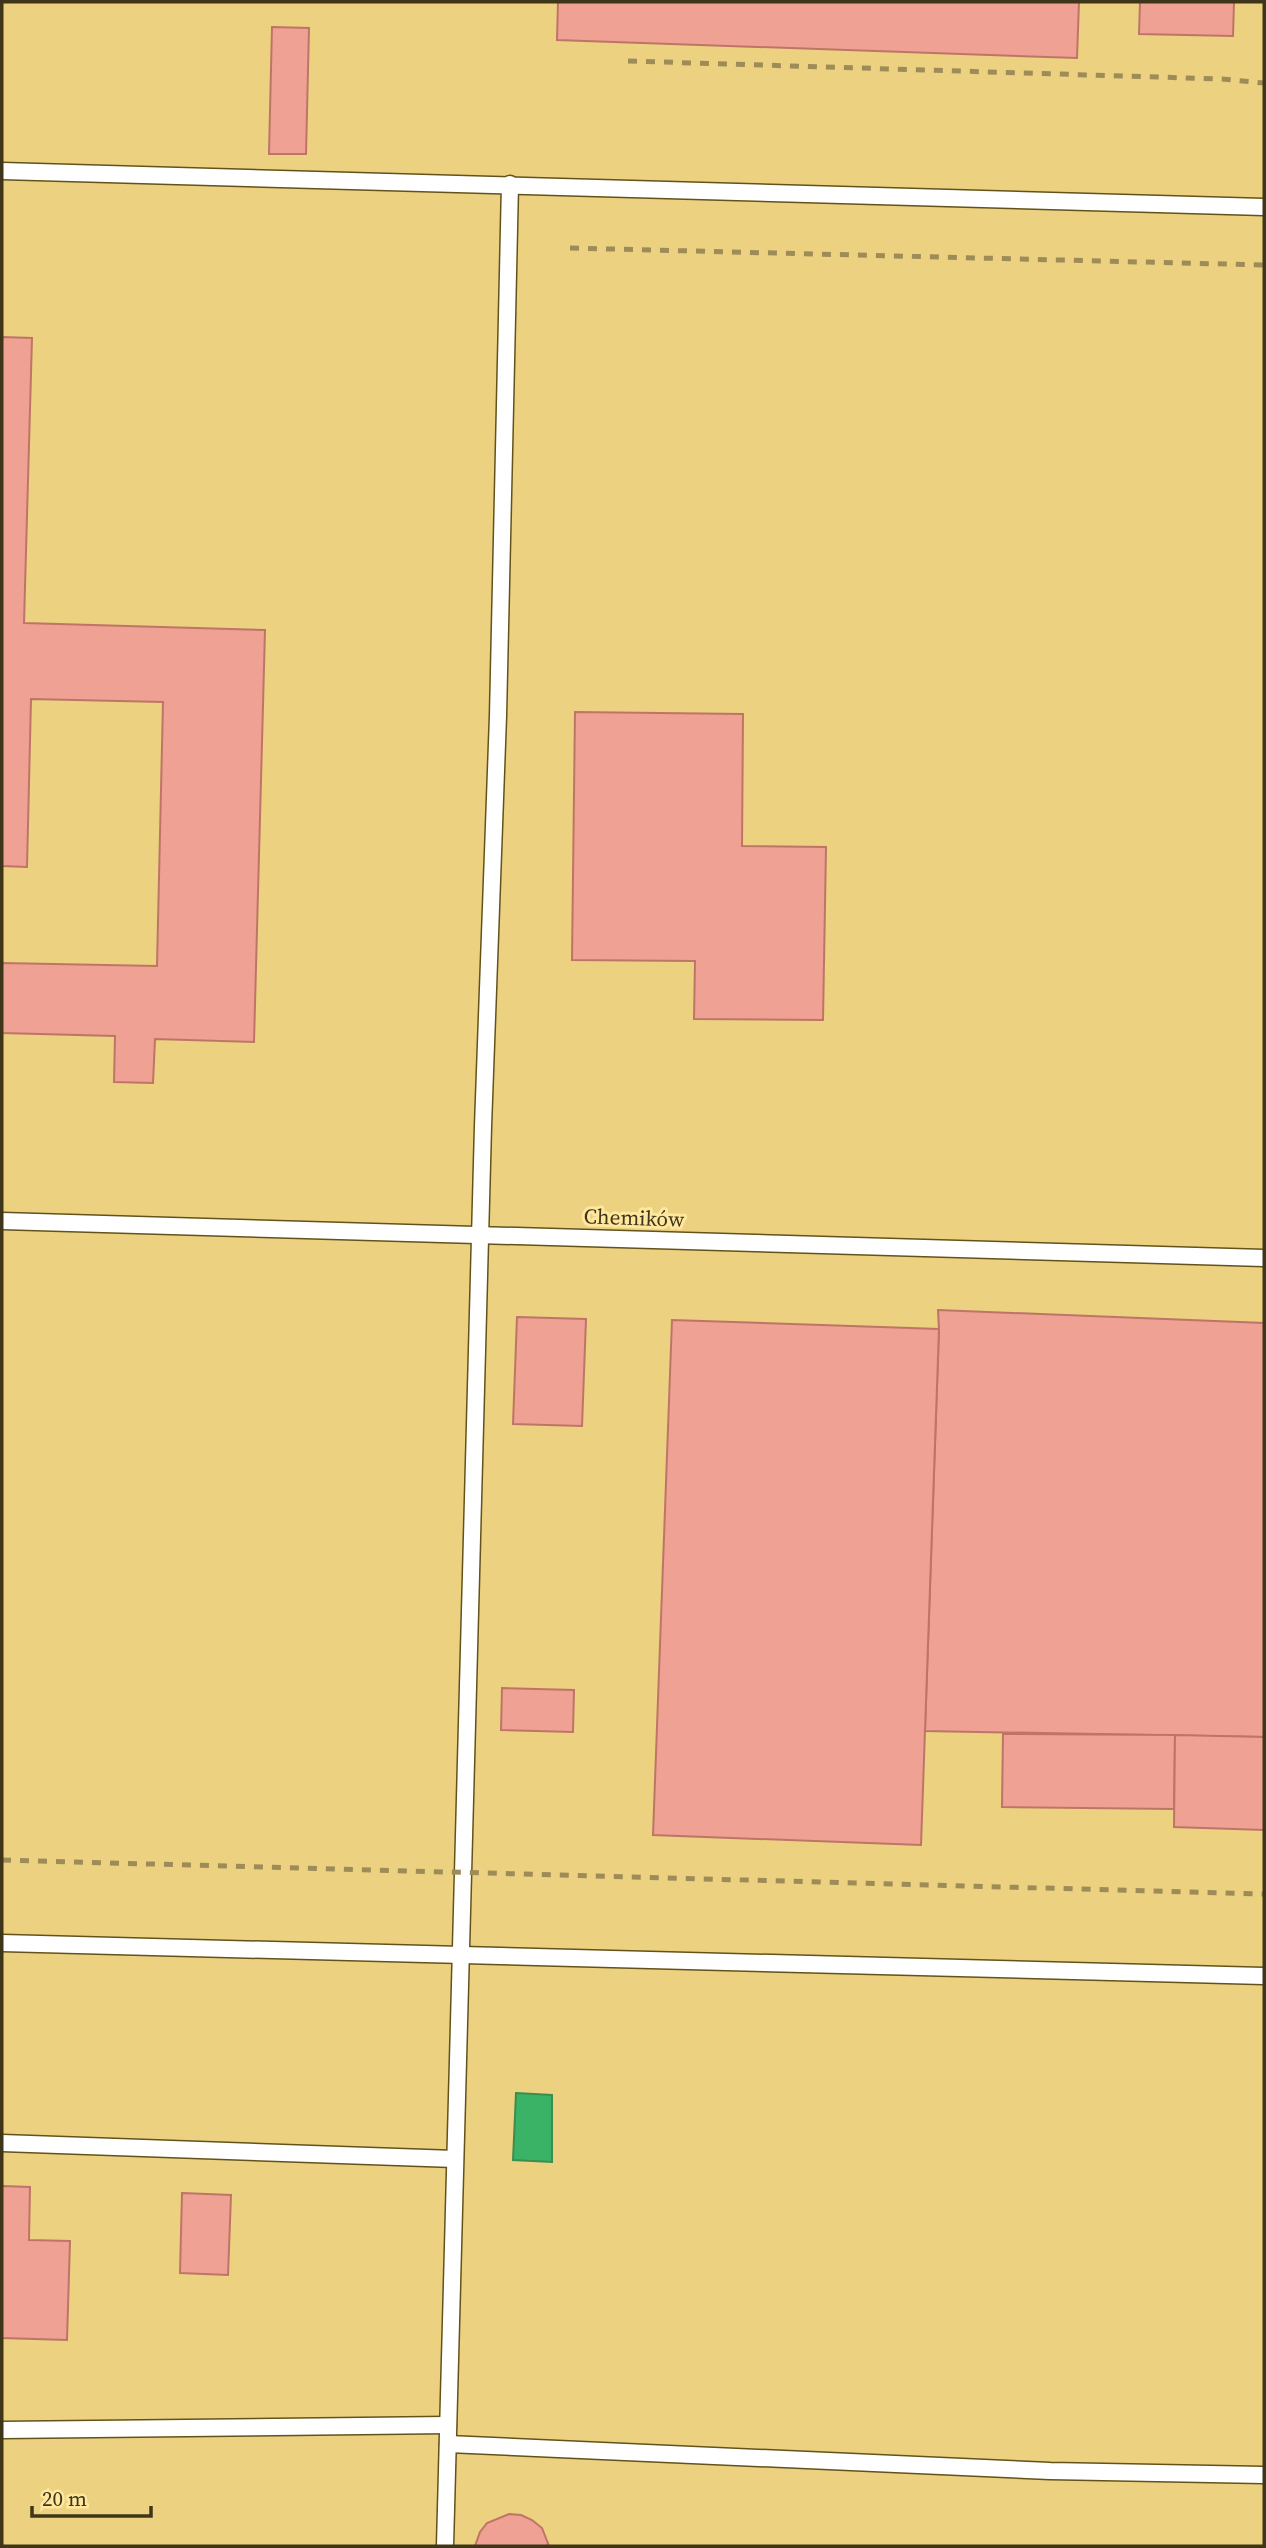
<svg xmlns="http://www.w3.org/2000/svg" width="1266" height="2548" font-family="'Source Serif 4',serif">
<rect width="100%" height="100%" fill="#f2da92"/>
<rect fill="#ebd180" x="2" y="2" width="1262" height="2544"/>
<path fill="#3ab367" stroke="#3c8d4f" stroke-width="2" d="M 516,2093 L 552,2095 L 552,2162 L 513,2160 Z"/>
<g fill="#efa293" stroke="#be7567" stroke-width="2">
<path d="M 558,2 L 1079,2 L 1077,58 L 557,40 Z"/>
<path d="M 1140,2 L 1234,2 L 1233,36 L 1139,34 Z"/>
<path d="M 272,27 L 309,28 L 306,154 L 269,154 Z"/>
<path d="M 2,337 L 32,338 L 24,623 L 265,630 L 254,1042 L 155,1039 L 153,1083 L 114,1082 L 115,1036 L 2,1033 L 2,963 L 157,966 L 163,702 L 31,699 L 27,867 L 2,866 Z"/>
<path d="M 575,712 L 743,714 L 742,846 L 826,847 L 823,1020 L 694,1019 L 695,961 L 572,960 Z"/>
<path d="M 938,1310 L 1264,1323 L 1264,1737 L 925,1731 L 939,1329 Z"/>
<path d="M 517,1317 L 586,1319 L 582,1426 L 513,1424 Z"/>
<path d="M 672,1320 L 939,1329 L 921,1845 L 653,1835 Z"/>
<path d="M 502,1688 L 574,1690 L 573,1732 L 501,1730 Z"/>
<path d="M 1003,1734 L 1175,1735 L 1174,1809 L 1002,1807 Z"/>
<path d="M 1175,1735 L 1264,1737 L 1264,1830 L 1174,1827 Z"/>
<path d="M 2,2186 L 30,2187 L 29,2240 L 70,2241 L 67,2340 L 2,2338 Z"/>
<path d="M 182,2193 L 231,2195 L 228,2275 L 180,2273 Z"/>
<path d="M 509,2514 L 521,2515 L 532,2520 L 542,2528 L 549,2546 L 475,2546 L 480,2532 L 487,2523 Z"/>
</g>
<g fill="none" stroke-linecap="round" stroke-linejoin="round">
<g stroke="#63521b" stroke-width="19">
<g id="lane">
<path d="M 2,171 L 1264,207"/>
<path d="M 2,1221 L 1264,1258"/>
<path d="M 2,1943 L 1264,1976"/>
<path d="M 2,2143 L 455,2159"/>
<path d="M 2,2430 L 448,2425"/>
<path d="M 448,2444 L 1050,2471 L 1264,2475"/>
<path d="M 445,2546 L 483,1126 L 498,716 L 510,184"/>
</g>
</g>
<use href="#lane" stroke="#fff" stroke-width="16"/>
<g stroke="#9e8c58" stroke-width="5" stroke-dasharray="9 9" stroke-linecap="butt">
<path d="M 628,61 L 1222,79 L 1264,83"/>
<path d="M 570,248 L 1264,265"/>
<path d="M 2,1860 L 1264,1894"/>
</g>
</g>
<g text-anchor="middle" stroke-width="6" stroke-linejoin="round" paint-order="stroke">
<g font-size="21" fill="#3f3518" stroke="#ffe79e">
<text transform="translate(634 1218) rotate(2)" y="7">Chemików</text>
</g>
</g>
<rect width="1266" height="2548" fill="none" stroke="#3f3518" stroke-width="7"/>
<path d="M32 2506v10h119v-10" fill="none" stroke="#3f3518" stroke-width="3.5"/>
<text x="42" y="2506" font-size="21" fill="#3f3518" stroke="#ffe79e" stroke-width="5" paint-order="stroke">20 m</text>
</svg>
